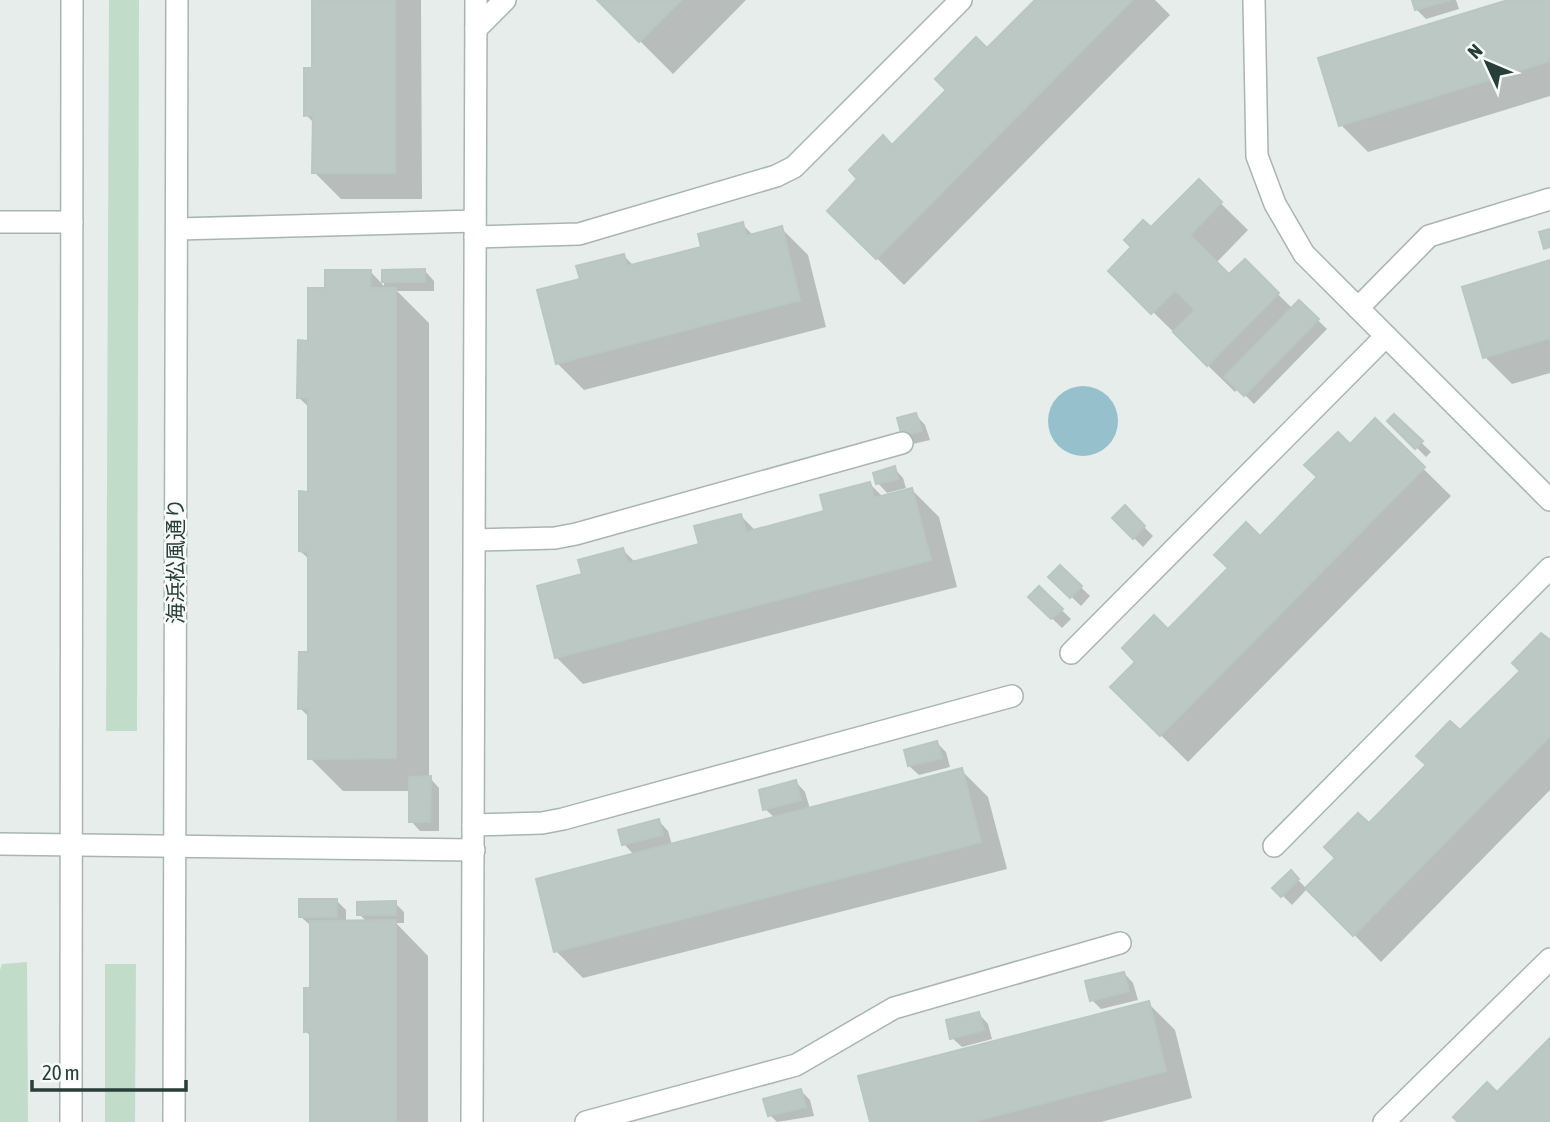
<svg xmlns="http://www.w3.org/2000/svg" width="1550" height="1122" font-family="'Asap Condensed','Noto Sans JP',sans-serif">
<rect width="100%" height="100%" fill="#e6edeb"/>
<g fill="#c2dcca">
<path d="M 109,0 L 139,0 L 137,731 L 106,731 Z"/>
<path d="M 27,962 L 28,1122 L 0,1122 L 0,970 L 2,964 Z"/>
<path d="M 105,964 L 136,964 L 135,1122 L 105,1122 Z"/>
</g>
<circle fill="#95c0cc" cx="1083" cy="421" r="35"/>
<g fill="#0003">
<path d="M 314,0 L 421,0 L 422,199 L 341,199 L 314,172 L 314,123 L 306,115 L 314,69 Z"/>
<path d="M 599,0 L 746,0 L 673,74 Z"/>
<path d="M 1037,0 L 1155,0 L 1170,15 L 904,285 L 829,211 Z"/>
<path d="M 1414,0 L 1456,0 L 1459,9 L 1426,19 L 1417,10 Z"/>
<path d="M 1514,0 L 1550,0 L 1550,96 L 1368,152 L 1341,125 Z"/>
<path d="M 1199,182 L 1248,230 L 1216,263 L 1229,277 L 1245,262 L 1293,309 L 1299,302 L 1327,329 L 1254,404 L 1238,388 L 1235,392 L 1111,271 Z"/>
<path d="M 742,224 L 753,235 L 781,228 L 808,255 L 826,327 L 584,390 L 557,363 L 582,280 L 624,256 L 634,266 L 704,248 Z"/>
<path d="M 1550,262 L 1550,373 L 1512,384 L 1485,357 Z"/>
<path d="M 370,271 L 384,286 L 384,271 L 425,271 L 434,281 L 434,291 L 397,291 L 429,323 L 429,777 L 439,788 L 439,831 L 420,831 L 411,821 L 411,791 L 343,791 L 310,758 L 310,718 L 300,708 L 310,654 L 310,560 L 300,551 L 310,493 L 310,408 L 299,398 L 310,343 L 327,289 Z"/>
<path d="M 916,415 L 925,425 L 930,440 L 913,444 L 903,435 Z"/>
<path d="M 1394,416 L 1431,452 L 1426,457 L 1390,421 Z"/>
<path d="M 1375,421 L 1451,496 L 1188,762 L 1112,687 Z"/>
<path d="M 894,468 L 903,478 L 906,488 L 887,493 L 878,483 Z"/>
<path d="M 870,484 L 884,498 L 912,490 L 939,517 L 957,587 L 583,684 L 556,657 L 584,576 L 623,550 L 635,562 L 701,545 L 741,516 L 756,531 L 826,513 Z"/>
<path d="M 1125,508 L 1153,536 L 1143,547 L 1114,518 Z"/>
<path d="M 1060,567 L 1090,596 L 1081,606 L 1051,577 Z"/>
<path d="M 1039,588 L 1071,619 L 1062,628 L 1030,597 Z"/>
<path d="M 1550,642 L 1550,790 L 1381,962 L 1308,888 L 1292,905 L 1275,888 L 1291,873 L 1307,889 Z"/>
<path d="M 937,743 L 946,752 L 950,767 L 919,775 L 909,766 Z"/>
<path d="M 961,770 L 988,797 L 1007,869 L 583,978 L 556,951 L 634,855 L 624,844 L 659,821 L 668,831 L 672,845 L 775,818 L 765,809 L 796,782 L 805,792 L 810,809 Z"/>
<path d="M 337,901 L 346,910 L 346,922 L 367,922 L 359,914 L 395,903 L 404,912 L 404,923 L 396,923 L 428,956 L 428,1122 L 312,1122 L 312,1037 L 305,1031 L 312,990 L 311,926 L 301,917 Z"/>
<path d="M 1124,973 L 1133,983 L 1138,1000 L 1101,1009 L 1092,1000 Z"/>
<path d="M 1148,1003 L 1175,1030 L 1192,1098 L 1101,1122 L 872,1122 Z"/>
<path d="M 979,1014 L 988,1024 L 992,1039 L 962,1047 L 952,1038 Z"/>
<path d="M 801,1091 L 810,1100 L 814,1116 L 777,1122 L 770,1115 Z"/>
</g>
<g fill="#bcc8c4" stroke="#b9c7c2" stroke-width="2">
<path d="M 312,0 L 395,0 L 395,173 L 312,173 L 313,115 L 304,116 L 304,68 L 312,68 Z"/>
<path d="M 597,0 L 681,0 L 639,42 Z"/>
<path d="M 1035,0 L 1132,0 L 876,259 L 827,211 L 857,179 L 849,170 L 883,135 L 892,145 L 946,90 L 935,79 L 976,37 L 987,48 Z"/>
<path d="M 1412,0 L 1450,0 L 1415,10 Z"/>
<path d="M 1508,0 L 1550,0 L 1550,61 L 1339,126 L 1318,58 Z"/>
<path d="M 1199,179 L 1222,202 L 1190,235 L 1229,274 L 1245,259 L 1279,293 L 1207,366 L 1173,332 L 1195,310 L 1175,290 L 1151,314 L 1108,271 L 1131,247 L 1124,240 L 1143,220 L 1151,227 Z"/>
<path d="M 743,222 L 746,236 L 782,226 L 800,300 L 556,364 L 537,290 L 580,279 L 576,266 L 624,254 L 627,266 L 701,247 L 698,234 Z"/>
<path d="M 1550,229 L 1550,247 L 1544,249 L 1539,232 Z"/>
<path d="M 1550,260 L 1550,338 L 1483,358 L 1462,287 Z"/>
<path d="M 425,269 L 425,282 L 382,282 L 382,270 Z"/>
<path d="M 325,270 L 371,270 L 370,288 L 396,288 L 396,758 L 308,759 L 308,708 L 298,709 L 299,652 L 308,652 L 308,552 L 299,551 L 299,491 L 308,492 L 308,398 L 297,398 L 298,340 L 308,341 L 308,288 L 325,288 Z"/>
<path d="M 1299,300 L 1319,319 L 1244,396 L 1224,377 Z"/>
<path d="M 916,413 L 922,431 L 902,436 L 897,418 Z"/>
<path d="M 1394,414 L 1423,441 L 1415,449 L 1387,421 Z"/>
<path d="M 1375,418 L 1425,467 L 1160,736 L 1110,687 L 1135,662 L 1122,648 L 1154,615 L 1168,629 L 1228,568 L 1214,555 L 1246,522 L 1260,536 L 1317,477 L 1304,465 L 1338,432 L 1350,444 Z"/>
<path d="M 895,466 L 898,479 L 876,484 L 873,473 Z"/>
<path d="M 870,482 L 874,498 L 912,488 L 931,560 L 555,658 L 537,586 L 582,574 L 578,560 L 623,548 L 628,563 L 699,544 L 694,526 L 741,514 L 746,532 L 824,511 L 820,495 Z"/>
<path d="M 1125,505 L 1145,526 L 1133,539 L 1112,518 Z"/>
<path d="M 1060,565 L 1082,586 L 1070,598 L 1048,577 Z"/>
<path d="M 1039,586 L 1063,609 L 1051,619 L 1028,597 Z"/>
<path d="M 1541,633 L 1550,640 L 1550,736 L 1353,936 L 1305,888 L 1335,858 L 1324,847 L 1358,813 L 1369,823 L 1426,765 L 1416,756 L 1450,721 L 1460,730 L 1520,671 L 1512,663 Z"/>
<path d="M 937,741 L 942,758 L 908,766 L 904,750 Z"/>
<path d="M 962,768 L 981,842 L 554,952 L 536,879 Z"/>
<path d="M 431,776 L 430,822 L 409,822 L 409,777 Z"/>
<path d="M 796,780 L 801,800 L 763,810 L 759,790 Z"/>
<path d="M 659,819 L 663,835 L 622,845 L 618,830 Z"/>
<path d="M 1291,870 L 1299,879 L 1281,897 L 1272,888 Z"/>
<rect x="299" y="899" width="38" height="18"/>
<path d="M 396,901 L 396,915 L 357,915 L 357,902 Z"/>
<path d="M 396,920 L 396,1122 L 310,1122 L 310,1031 L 304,1032 L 304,988 L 310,988 L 310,921 Z"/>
<path d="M 1124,972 L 1129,991 L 1090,1001 L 1085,981 Z"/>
<path d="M 1149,1001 L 1166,1071 L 972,1122 L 870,1122 L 858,1076 Z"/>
<path d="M 979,1012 L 984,1030 L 950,1039 L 946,1020 Z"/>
<path d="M 1550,1038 L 1550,1122 L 1458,1122 L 1453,1117 L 1487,1082 L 1497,1092 Z"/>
<path d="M 801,1089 L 806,1107 L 768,1116 L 763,1099 Z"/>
</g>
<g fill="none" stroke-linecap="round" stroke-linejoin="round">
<g stroke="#a9b5b2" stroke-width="24">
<g id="minor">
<path d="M 1254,0 L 1257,156 L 1275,204 L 1304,254 L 1550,500"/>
<path d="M 476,29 L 505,0"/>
<path d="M 0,222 L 72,222"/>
<path d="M 177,229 L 475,221"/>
<path d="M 475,237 L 579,234 L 776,176 L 794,167 L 961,0"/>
<path d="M 1358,308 L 1429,236 L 1550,199"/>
<path d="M 475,540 L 555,538 L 576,534 L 902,443"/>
<path d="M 1071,653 L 1386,336"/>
<path d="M 473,825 L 542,823 L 563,819 L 1012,696"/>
<path d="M 0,844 L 474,850"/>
<path d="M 1274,846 L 1550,568"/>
<path d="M 71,1122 L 72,0"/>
<path d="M 174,1122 L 177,0"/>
<path d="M 472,1122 L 476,0"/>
<path d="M 586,1122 L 796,1065 L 894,1008 L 1120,943"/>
<path d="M 1384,1122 L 1550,959"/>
</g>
</g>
<use href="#minor" stroke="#fff" stroke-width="21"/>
</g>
<g text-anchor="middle" stroke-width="5" stroke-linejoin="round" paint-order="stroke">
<g font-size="21" fill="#273e39" stroke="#f7faf9">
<text transform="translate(176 561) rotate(-90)" y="7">海浜松風通り</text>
</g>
</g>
<g transform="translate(1487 63) rotate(314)" stroke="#f7faf9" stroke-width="5" paint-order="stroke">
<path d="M0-5L12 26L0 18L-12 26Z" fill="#273e39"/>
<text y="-10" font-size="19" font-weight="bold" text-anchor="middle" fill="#273e39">N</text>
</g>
<path d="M32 1080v10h154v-10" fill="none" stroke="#273e39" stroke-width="3.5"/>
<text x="42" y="1080" font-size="21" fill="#273e39" stroke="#f7faf9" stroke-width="5" paint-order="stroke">20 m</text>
</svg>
